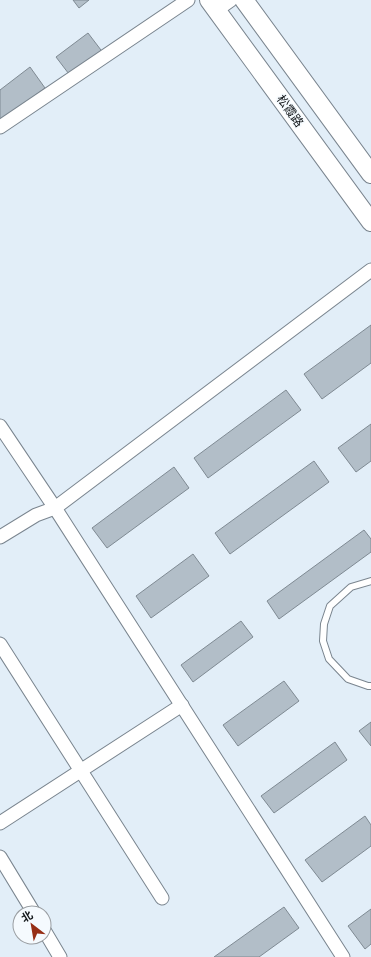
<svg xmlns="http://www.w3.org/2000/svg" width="371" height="957" font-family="'Roboto Serif','Noto Sans SC',serif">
<rect width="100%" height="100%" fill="#e2eef8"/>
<g fill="#b2bec8" stroke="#7f8a93">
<path d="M 73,0 L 89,0 L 79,8 Z"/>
<path d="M 88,33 L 104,54 L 72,78 L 56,57 Z"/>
<path d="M 30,67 L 45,88 L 0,121 L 0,90 Z"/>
<path d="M 371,325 L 371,363 L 322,399 L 304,374 Z"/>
<path d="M 286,390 L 301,410 L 208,478 L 194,458 Z"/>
<path d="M 371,424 L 371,461 L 356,472 L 338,448 Z"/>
<path d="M 314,461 L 329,482 L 230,554 L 215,533 Z"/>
<path d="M 174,467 L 189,488 L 107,548 L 92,528 Z"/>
<path d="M 364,530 L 371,539 L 371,552 L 279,619 L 267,601 Z"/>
<path d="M 193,554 L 209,576 L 151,618 L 136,596 Z"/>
<path d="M 241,621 L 253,637 L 193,682 L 181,665 Z"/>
<path d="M 284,681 L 299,701 L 238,746 L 223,725 Z"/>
<path d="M 371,722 L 371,746 L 359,731 Z"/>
<path d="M 335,742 L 347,760 L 274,813 L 261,796 Z"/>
<path d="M 365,816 L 371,825 L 371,846 L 322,882 L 305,860 Z"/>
<path d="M 284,907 L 299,928 L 259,957 L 214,957 Z"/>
<path d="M 371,909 L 371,944 L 365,949 L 348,926 Z"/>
</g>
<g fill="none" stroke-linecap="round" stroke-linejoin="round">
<g stroke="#7a858f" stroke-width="8">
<path id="lane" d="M 371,581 L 351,587 L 330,606 L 324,624 L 323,641 L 329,659 L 348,679 L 368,686 L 371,686"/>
</g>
<g stroke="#7a858f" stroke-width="15">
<g id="street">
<path d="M 217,10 L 231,0"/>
<path d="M 0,127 L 188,0"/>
<path d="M 0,426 L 55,508 L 343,957"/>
<path d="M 0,537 L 36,515 L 55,508 L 371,270"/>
<path d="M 0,644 L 162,898"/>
<path d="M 0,823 L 182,705"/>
<path d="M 0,857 L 34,913"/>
<path d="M 44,930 L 60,957"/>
</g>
</g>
<g stroke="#7a858f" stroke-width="20">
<g id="secondary">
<path d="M 209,0 L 371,222"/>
<path d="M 244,0 L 371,174"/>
</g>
</g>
<use href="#lane" stroke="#fff" stroke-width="6"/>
<use href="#street" stroke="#fff" stroke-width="13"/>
<use href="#secondary" stroke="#fff" stroke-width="18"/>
</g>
<g text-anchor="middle" stroke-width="3" stroke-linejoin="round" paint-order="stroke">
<g font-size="12" fill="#111518" stroke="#f5fafe">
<text transform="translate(290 111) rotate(54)" y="4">松霞路</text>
</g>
</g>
<g transform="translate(32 925) rotate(329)"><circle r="19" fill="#f5fafe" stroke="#9a9ea2"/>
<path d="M0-3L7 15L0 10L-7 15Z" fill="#962e15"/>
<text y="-6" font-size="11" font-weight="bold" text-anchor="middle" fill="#111518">北</text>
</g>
</svg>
